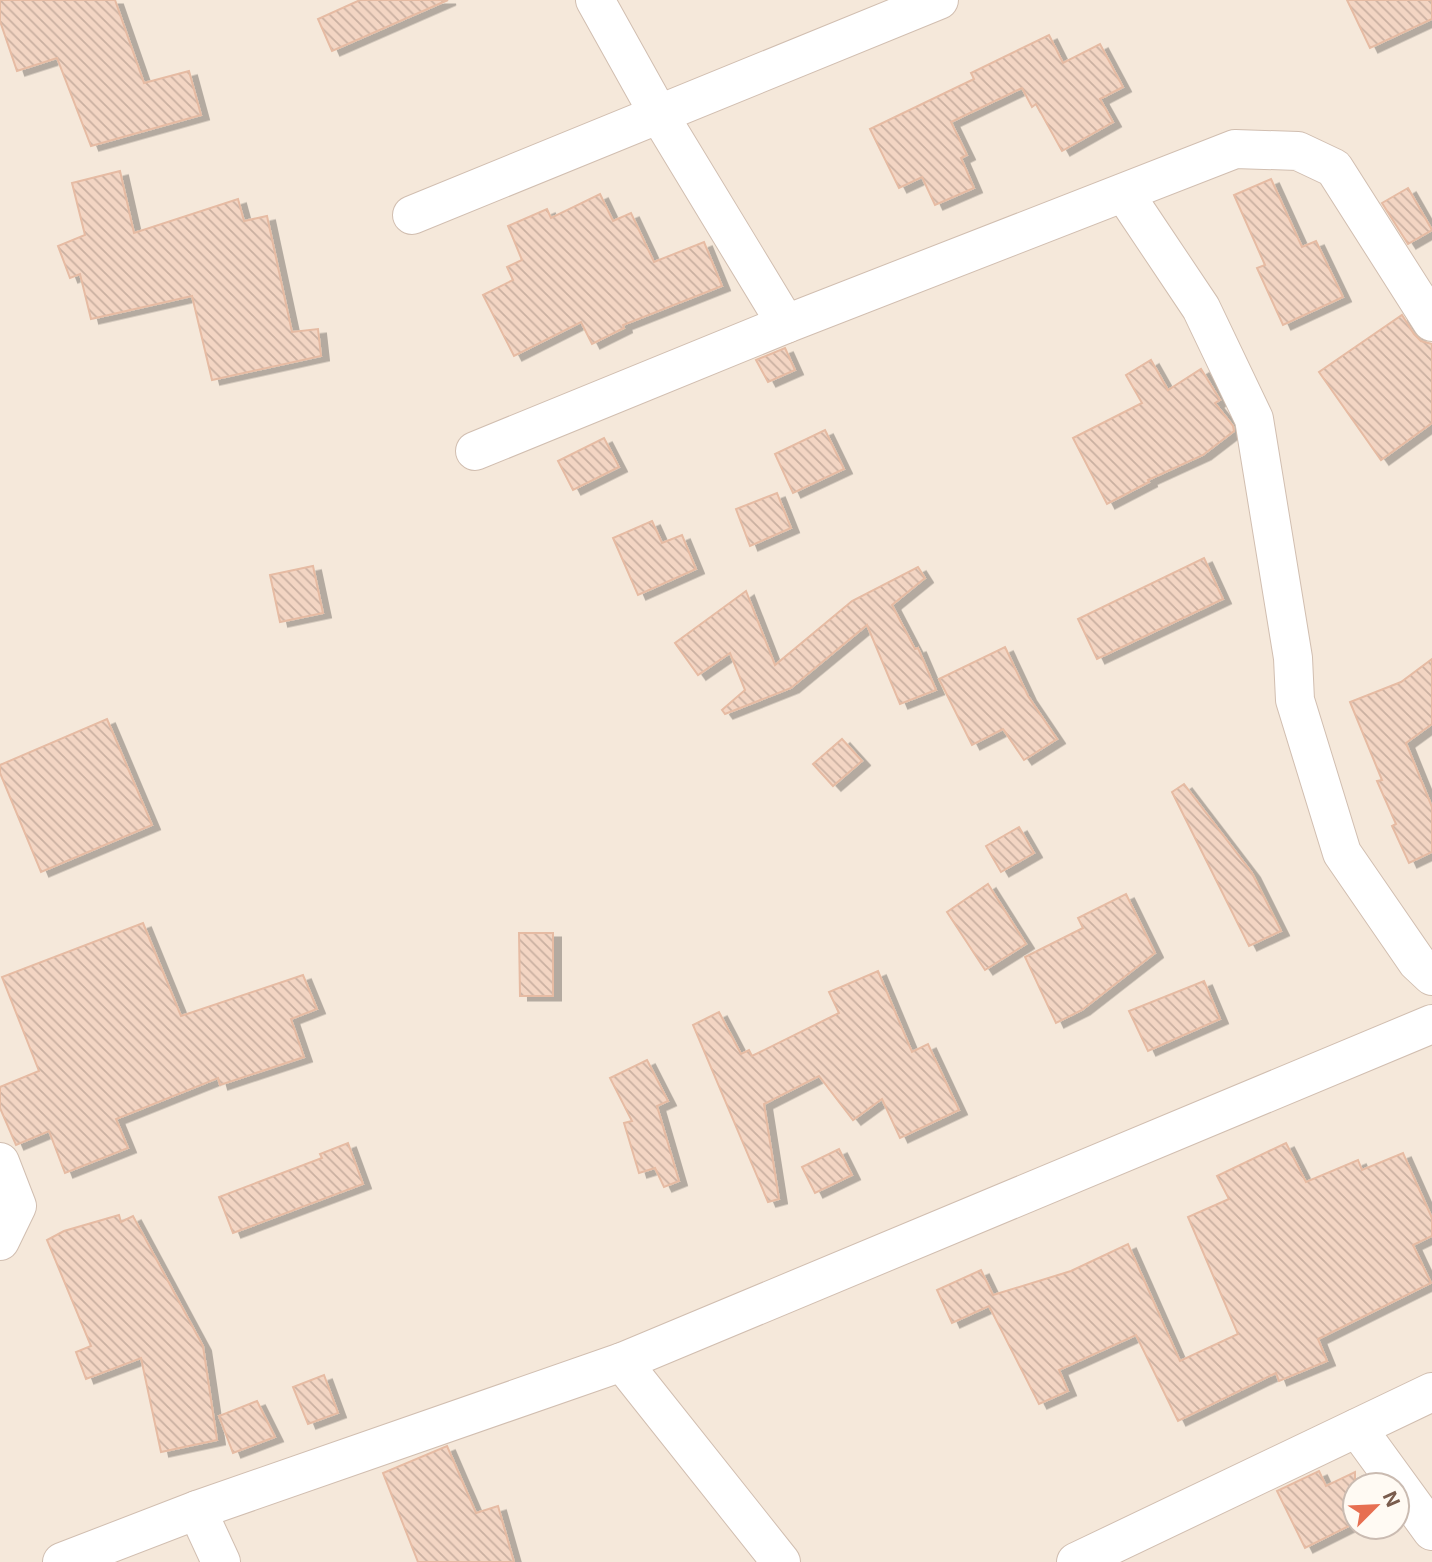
<svg xmlns="http://www.w3.org/2000/svg" width="1432" height="1562" font-family="Inter,sans-serif">
<defs>
<pattern id="building-back-hatch" width="6" height="6" patternUnits="userSpaceOnUse" patternTransform="scale(1.75)"><rect width="6" height="6" fill="#f3d5c3"/><path d="M-1 5l2 2M0 0l6 6M5-1l2 2" fill="none" stroke="#cab0a1"/></pattern>
<filter id="shadow"><feDropShadow dx="8" dy="4.5" stdDeviation="0" flood-color="#0004"/></filter>
</defs>
<rect width="100%" height="100%" fill="#fdf6ec"/>
<path fill="#f5e8da" fill-rule="evenodd" d="M 0,0 L 1432,0 L 1432,1562 L 0,1562 ZM 1355,1485 L 1397,1485 L 1397,1527 L 1355,1527 Z"/>
<g fill="url(#building-back-hatch)" stroke="#e6bba3" stroke-width="2" filter="url(#shadow)">
<path d="M 0,0 L 115,0 L 144,83 L 189,71 L 201,115 L 91,146 L 57,58 L 17,71 L 0,21 Z"/>
<path d="M 360,0 L 448,0 L 332,51 L 318,19 Z"/>
<path d="M 1347,0 L 1432,0 L 1432,19 L 1370,48 Z"/>
<path d="M 1049,35 L 1063,63 L 1100,44 L 1123,87 L 1100,99 L 1113,122 L 1062,151 L 1036,104 L 1032,107 L 1022,88 L 951,122 L 967,155 L 961,158 L 974,188 L 935,205 L 922,177 L 899,188 L 870,129 L 974,79 L 971,73 Z"/>
<path d="M 120,171 L 134,233 L 238,199 L 244,221 L 267,216 L 292,332 L 318,329 L 321,356 L 212,380 L 192,296 L 91,319 L 80,274 L 70,278 L 58,246 L 85,235 L 72,183 Z"/>
<path d="M 1271,179 L 1302,247 L 1316,241 L 1343,297 L 1283,325 L 1257,268 L 1265,265 L 1234,195 Z"/>
<path d="M 1408,188 L 1432,230 L 1408,244 L 1382,203 Z"/>
<path d="M 600,194 L 613,221 L 631,213 L 654,262 L 704,242 L 722,286 L 623,325 L 624,328 L 592,344 L 581,322 L 514,356 L 483,295 L 513,280 L 507,267 L 522,260 L 508,226 L 547,209 L 551,218 Z"/>
<path d="M 1402,315 L 1414,334 L 1421,341 L 1432,344 L 1432,423 L 1381,460 L 1319,372 Z"/>
<path d="M 785,348 L 795,370 L 768,382 L 756,360 Z"/>
<path d="M 1151,360 L 1168,390 L 1201,369 L 1220,400 L 1215,403 L 1233,426 L 1234,431 L 1203,455 L 1148,480 L 1149,482 L 1107,504 L 1073,438 L 1142,403 L 1126,375 Z"/>
<path d="M 825,430 L 844,469 L 793,493 L 775,454 Z"/>
<path d="M 604,438 L 619,467 L 573,490 L 558,461 Z"/>
<path d="M 777,493 L 791,528 L 750,546 L 736,509 Z"/>
<path d="M 652,521 L 662,543 L 682,535 L 696,569 L 638,595 L 613,538 Z"/>
<path d="M 1204,558 L 1223,599 L 1097,659 L 1078,619 Z"/>
<path d="M 313,566 L 323,613 L 280,622 L 270,575 Z"/>
<path d="M 918,567 L 925,578 L 892,605 L 915,649 L 918,648 L 936,690 L 900,704 L 867,625 L 791,688 L 725,714 L 722,710 L 745,690 L 730,653 L 698,675 L 675,643 L 746,591 L 775,665 L 852,601 Z"/>
<path d="M 1005,647 L 1028,696 L 1057,739 L 1024,760 L 1003,729 L 972,745 L 939,679 Z"/>
<path d="M 1432,659 L 1432,724 L 1406,743 L 1432,807 L 1432,852 L 1409,863 L 1392,826 L 1396,824 L 1377,781 L 1382,780 L 1350,702 L 1401,682 Z"/>
<path d="M 107,719 L 152,825 L 41,872 L 0,773 L 0,765 Z"/>
<path d="M 842,739 L 862,761 L 833,786 L 813,764 Z"/>
<path d="M 1184,784 L 1252,873 L 1281,931 L 1249,946 L 1172,792 Z"/>
<path d="M 1019,827 L 1034,853 L 1001,872 L 986,846 Z"/>
<path d="M 988,884 L 1026,944 L 985,970 L 947,912 Z"/>
<path d="M 1126,894 L 1155,953 L 1082,1010 L 1056,1023 L 1025,957 L 1083,928 L 1078,918 Z"/>
<path d="M 143,923 L 181,1016 L 303,975 L 317,1009 L 291,1019 L 304,1057 L 220,1085 L 218,1078 L 116,1119 L 128,1148 L 65,1173 L 49,1131 L 16,1145 L 0,1108 L 0,1087 L 39,1071 L 2,977 Z"/>
<path d="M 519,933 L 553,933 L 553,996 L 520,996 Z"/>
<path d="M 878,971 L 912,1052 L 928,1044 L 959,1110 L 900,1138 L 882,1099 L 853,1120 L 819,1076 L 764,1104 L 779,1199 L 768,1202 L 693,1025 L 719,1012 L 741,1054 L 749,1050 L 752,1056 L 839,1013 L 829,992 Z"/>
<path d="M 1204,981 L 1220,1019 L 1148,1051 L 1129,1011 Z"/>
<path d="M 647,1060 L 668,1101 L 657,1106 L 679,1181 L 664,1187 L 655,1168 L 639,1173 L 624,1123 L 632,1121 L 610,1078 Z"/>
<path d="M 348,1143 L 363,1184 L 233,1233 L 219,1197 L 322,1158 L 320,1154 Z"/>
<path d="M 1286,1143 L 1306,1182 L 1358,1160 L 1362,1170 L 1403,1153 L 1432,1218 L 1432,1236 L 1413,1245 L 1431,1283 L 1318,1339 L 1327,1361 L 1279,1381 L 1276,1373 L 1178,1421 L 1136,1335 L 1059,1370 L 1068,1391 L 1039,1404 L 989,1306 L 952,1323 L 937,1290 L 981,1270 L 993,1295 L 1071,1271 L 1128,1244 L 1180,1361 L 1238,1334 L 1188,1217 L 1229,1199 L 1217,1176 Z"/>
<path d="M 839,1149 L 852,1175 L 815,1193 L 802,1167 Z"/>
<path d="M 119,1215 L 121,1222 L 133,1216 L 203,1346 L 217,1440 L 161,1452 L 141,1358 L 86,1379 L 76,1352 L 91,1346 L 47,1240 L 64,1231 Z"/>
<path d="M 324,1375 L 338,1413 L 308,1424 L 293,1387 Z"/>
<path d="M 257,1401 L 275,1437 L 233,1453 L 219,1416 Z"/>
<path d="M 447,1446 L 476,1513 L 498,1506 L 514,1562 L 418,1562 L 383,1473 Z"/>
<path d="M 1319,1471 L 1326,1486 L 1355,1472 L 1355,1523 L 1305,1548 L 1277,1491 Z"/>
</g>
<g fill="none" stroke-linecap="round" stroke-linejoin="round">
<g stroke="#d1beb0" stroke-width="40">
<g id="minor">
<path d="M 595,0 L 658,113 L 786,324"/>
<path d="M 1124,193 L 1201,308 L 1254,419 L 1293,658 L 1295,700 L 1342,853 L 1417,962 L 1432,976"/>
<path d="M 412,215 L 939,0"/>
<path d="M 475,451 L 786,324 L 1235,149 L 1298,151 L 1334,168 L 1432,322"/>
<path d="M 0,1162 L 17,1206 L 0,1241"/>
<path d="M 622,1362 L 781,1562"/>
<path d="M 1357,1428 L 1432,1531"/>
<path d="M 197,1510 L 221,1562"/>
<path d="M 62,1562 L 197,1510 L 622,1362 L 1432,1024"/>
<path d="M 1076,1562 L 1432,1392"/>
</g>
</g>
<use href="#minor" stroke="#fff" stroke-width="38"/>
</g>
<g transform="translate(1376 1506) rotate(66)"><circle r="33" fill="#fffaf3" stroke="#cabbb1" stroke-width="2"/>
<path d="M0-5L12 26L0 18L-12 26Z" fill="#e76f51"/>
<text y="-10" font-size="19" font-weight="bold" text-anchor="middle" fill="#7a5c4d">N</text>
</g>
</svg>
